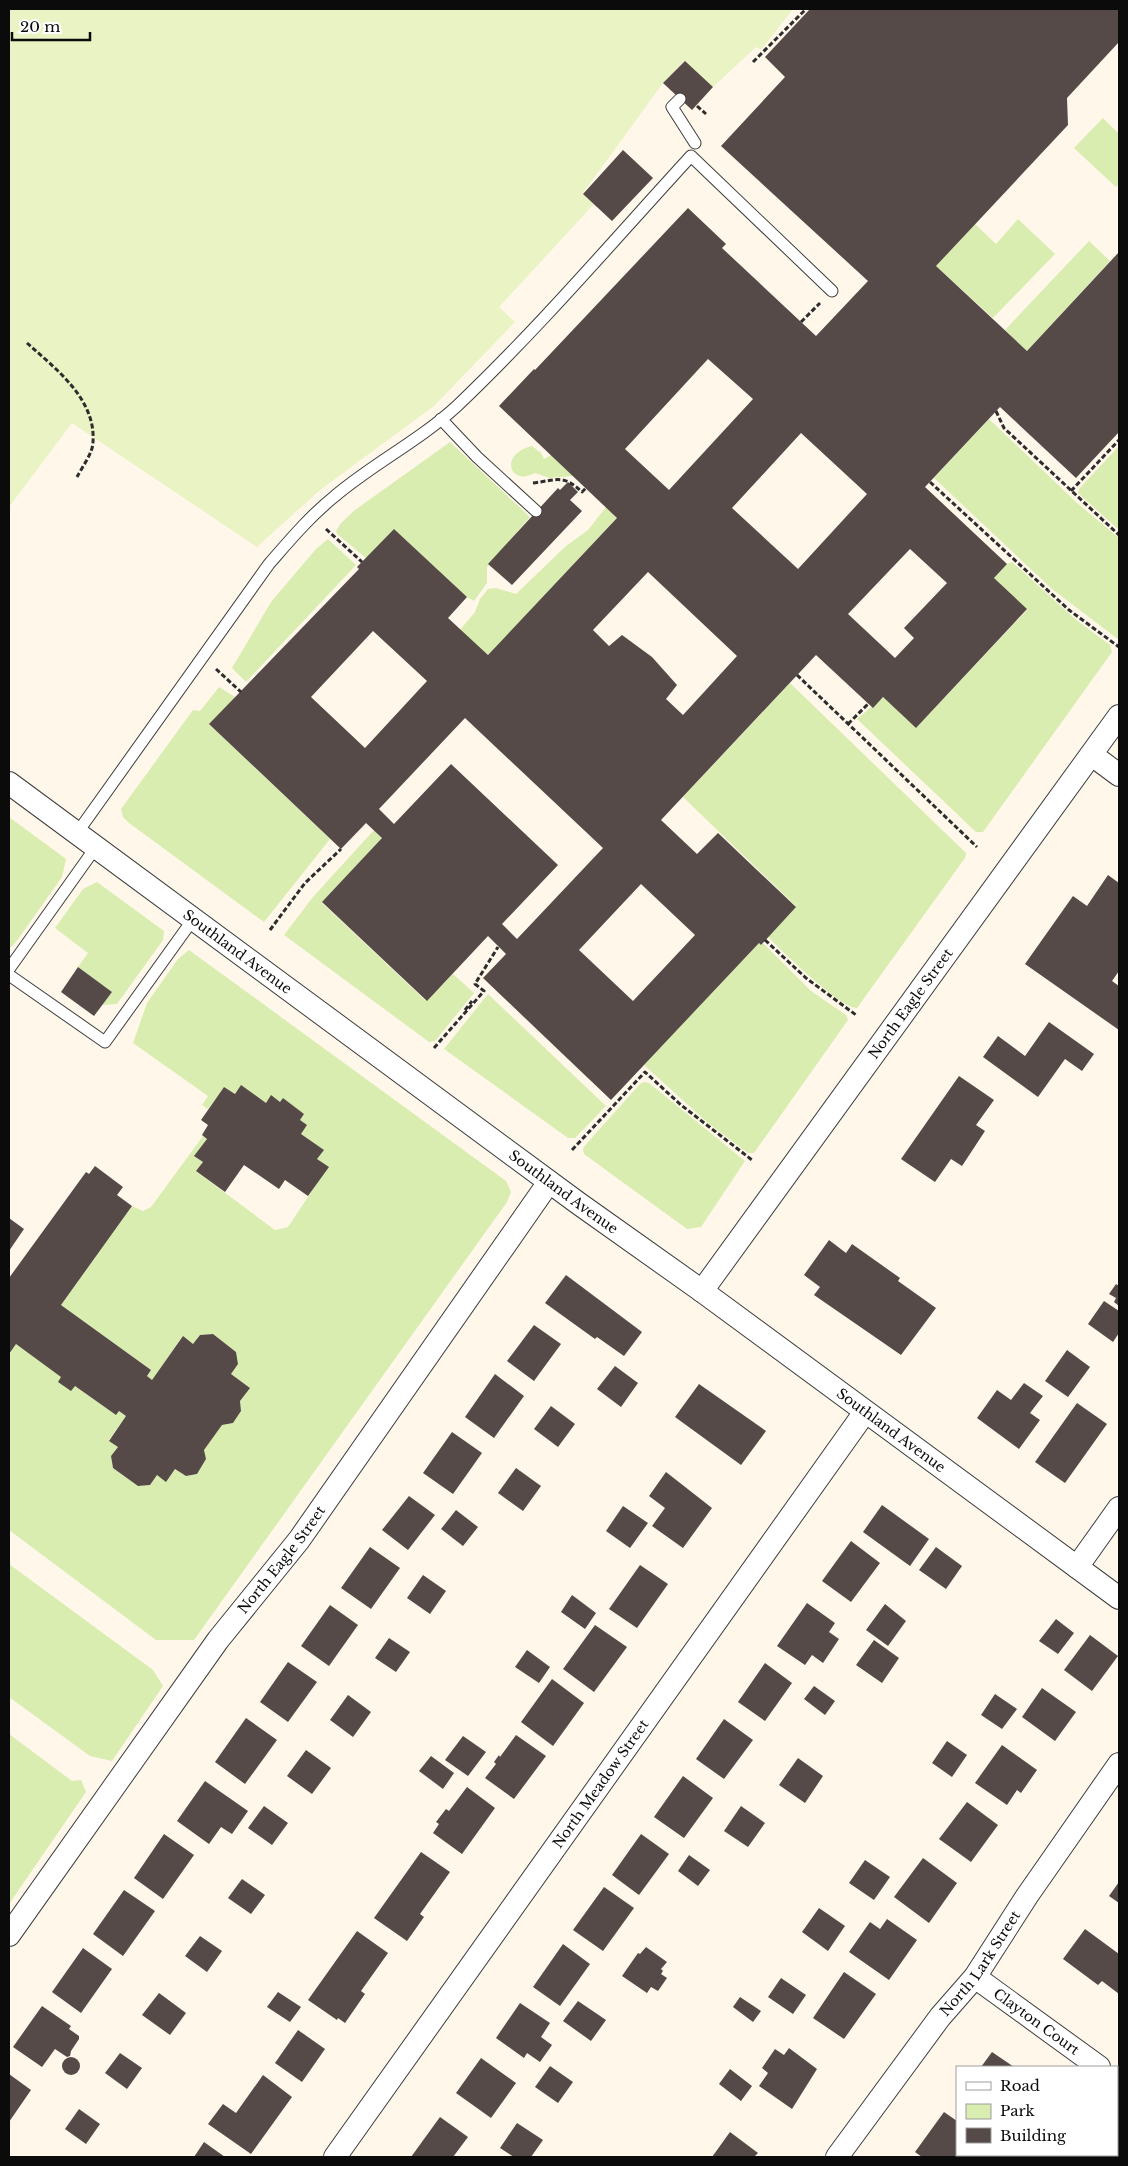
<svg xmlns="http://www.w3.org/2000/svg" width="1128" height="2166" font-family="'Libre Baskerville',serif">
<rect width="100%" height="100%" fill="#fff7ea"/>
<g fill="#d9edb0">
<path d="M 1103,118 L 1119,134 L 1119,184 L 1116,187 L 1074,148 Z"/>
<path d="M 1018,219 L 1055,254 L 993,318 L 936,266 L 975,224 L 996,244 Z"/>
<path d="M 1089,241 L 1110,261 L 1027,351 L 1005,330 Z"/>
<path d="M 989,419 L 1076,502 L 1119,538 L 1119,640 L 1052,589 L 934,478 Z"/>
<path d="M 450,442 L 530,517 L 487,567 L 487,583 L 474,601 L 467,597 L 394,529 L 366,558 L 337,534 L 336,531 L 341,523 L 355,510 Z"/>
<path d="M 532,446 L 541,453 L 544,459 L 551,455 L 573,476 L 549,478 L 535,473 C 510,487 498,454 532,446 Z"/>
<path d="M 1119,446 L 1119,530 L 1078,493 L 1079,489 Z"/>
<path d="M 606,507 L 617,518 L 488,655 L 460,630 L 475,612 L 480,599 L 488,589 L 496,588 L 516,594 L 566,546 L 588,530 Z"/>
<path d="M 328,539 L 356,565 L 246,682 L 232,668 L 271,602 L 316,549 Z"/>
<path d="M 1012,562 L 1075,619 L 1110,645 L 1112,652 L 983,832 L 976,832 L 857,719 L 883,697 L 916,728 L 1027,610 L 994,578 L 1007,564 Z"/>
<path d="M 790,683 L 966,853 L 965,858 L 857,1008 C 841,1009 782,951 768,937 L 796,906 L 683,797 Z"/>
<path d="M 219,687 L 235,697 L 210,725 L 330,839 L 264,922 L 129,823 L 123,817 L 121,809 L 193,710 L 200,711 Z"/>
<path d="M 9,817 L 66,859 L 62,877 L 16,942 L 9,949 Z"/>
<path d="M 374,830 L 382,838 L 322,903 L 426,1001 L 453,974 L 474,993 L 435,1041 L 429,1042 L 284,935 L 313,897 Z"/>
<path d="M 97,882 L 164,931 L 163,940 L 117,1004 L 102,1005 L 112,992 L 78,967 L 88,953 L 55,928 L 83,889 Z"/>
<path d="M 759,943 L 761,945 L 763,943 L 811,991 L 846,1015 L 848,1020 L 754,1153 L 748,1153 L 708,1123 L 644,1065 Z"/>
<path d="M 189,950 L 506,1181 L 511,1192 L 507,1202 L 194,1640 L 156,1640 L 9,1530 L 9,1354 L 16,1344 L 116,1415 L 119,1411 L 126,1416 L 109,1440 L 118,1447 L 111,1456 L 113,1468 L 138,1486 L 150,1485 L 157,1475 L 166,1481 L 175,1469 L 186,1476 L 197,1474 L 206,1459 L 204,1450 L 222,1425 L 233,1423 L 241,1411 L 240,1401 L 249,1387 L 231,1374 L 238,1364 L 236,1352 L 213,1334 L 200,1335 L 193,1344 L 182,1337 L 152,1380 L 147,1376 L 151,1370 L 61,1305 L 132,1206 L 143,1211 L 151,1207 L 203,1136 L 207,1139 L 195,1156 L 203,1162 L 197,1172 L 275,1230 L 288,1227 L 328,1167 L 317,1159 L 324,1150 L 301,1134 L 307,1125 L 300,1120 L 304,1114 L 283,1098 L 280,1102 L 271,1096 L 266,1103 L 241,1086 L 235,1094 L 224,1087 L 208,1109 L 202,1105 L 208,1096 L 133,1043 L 147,1003 L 178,959 Z"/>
<path d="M 488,994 L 606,1106 L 575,1138 L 568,1138 L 444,1049 Z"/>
<path d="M 644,1082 L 649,1083 L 745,1161 L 701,1227 L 687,1229 L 584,1154 L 583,1148 L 588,1142 L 640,1084 Z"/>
<path d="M 9,1564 L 153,1670 L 163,1686 L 112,1761 L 90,1756 L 9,1697 Z"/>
<path d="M 9,1734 L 72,1781 L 81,1780 L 86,1792 L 9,1904 Z"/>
</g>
<path fill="#eaf3c3" d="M 9,9 L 793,9 L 761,50 L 756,47 L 713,87 L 684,61 L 663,83 L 583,193 L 594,204 L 499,307 L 515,322 L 434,406 L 320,490 L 257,547 L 72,423 L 9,507 Z"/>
<g fill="#554a47" fill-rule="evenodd">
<path d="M 810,9 L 1119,9 L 1119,42 L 1067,98 L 1068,125 L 936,266 L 1027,351 L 1119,252 L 1119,432 L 1076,478 L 1000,407 L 925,487 L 1007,564 L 994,578 L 1027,609 L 916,728 L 883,697 L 873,708 L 816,655 L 661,820 L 697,854 L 718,833 L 796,907 L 761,945 L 759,943 L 611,1100 L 483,978 L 506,954 L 488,936 L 427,1001 L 322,902 L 382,838 L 366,823 L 341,849 L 209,724 L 359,569 L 357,567 L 394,529 L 467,597 L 448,618 L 488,655 L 617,518 L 499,406 L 534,369 L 535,370 L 688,208 L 726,244 L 722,248 L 816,336 L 868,281 L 721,146 L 785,77 L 765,57 ZM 708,359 L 753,399 L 669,490 L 625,449 ZM 801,433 L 867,494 L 798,569 L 732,508 ZM 910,549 L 947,583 L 904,628 L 914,638 L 895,658 L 848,614 ZM 648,572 L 737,656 L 683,715 L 666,699 L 677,685 L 652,657 L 622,635 L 609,646 L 593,630 ZM 373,631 L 427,681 L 365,748 L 311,697 ZM 465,718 L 603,848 L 517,939 L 502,924 L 558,865 L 451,764 L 394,824 L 379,809 ZM 641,884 L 695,935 L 633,1001 L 579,950 Z"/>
<path d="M 685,61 L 713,87 L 692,110 L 663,83 Z"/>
<path d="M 623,150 L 653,178 L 612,221 L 583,194 Z"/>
<path d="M 568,482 L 578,492 L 570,500 L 582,511 L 512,585 L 488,564 L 558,488 L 560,490 Z"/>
<path d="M 1108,875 L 1119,883 L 1119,971 L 1112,981 L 1119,986 L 1119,1030 L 1025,964 L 1073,896 L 1087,906 Z"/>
<path d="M 78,967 L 112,992 L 94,1016 L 61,992 Z"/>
<path d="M 1049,1022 L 1094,1054 L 1082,1071 L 1065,1059 L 1038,1097 L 983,1057 L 998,1036 L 1025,1056 Z"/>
<path d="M 959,1076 L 994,1100 L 976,1125 L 985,1131 L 962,1166 L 951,1159 L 935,1182 L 901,1159 Z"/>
<path d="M 241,1085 L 266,1103 L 271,1095 L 280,1102 L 283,1098 L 304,1114 L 300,1120 L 307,1125 L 301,1134 L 324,1150 L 317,1159 L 329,1167 L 308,1196 L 285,1180 L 279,1189 L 244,1165 L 225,1192 L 196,1171 L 203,1162 L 194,1156 L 207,1139 L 202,1135 L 208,1125 L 201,1120 L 224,1087 L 235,1094 Z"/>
<path d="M 95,1166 L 123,1187 L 117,1195 L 132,1206 L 61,1305 L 151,1370 L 147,1376 L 152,1380 L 183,1336 L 193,1344 L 200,1335 L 213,1334 L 236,1352 L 238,1364 L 231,1374 L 250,1388 L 240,1401 L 241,1411 L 233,1423 L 222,1425 L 204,1450 L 206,1459 L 197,1474 L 186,1476 L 175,1469 L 166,1482 L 157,1475 L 150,1485 L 138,1486 L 113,1468 L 111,1456 L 118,1447 L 109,1441 L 126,1416 L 119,1411 L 116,1415 L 75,1386 L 71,1391 L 58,1382 L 61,1377 L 16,1344 L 9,1354 L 9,1278 L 86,1172 L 89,1174 Z"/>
<path d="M 9,1218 L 24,1229 L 9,1251 Z"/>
<path d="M 829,1240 L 846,1253 L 852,1244 L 900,1278 L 898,1281 L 936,1308 L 901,1355 L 814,1295 L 820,1287 L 804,1275 Z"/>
<path d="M 566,1275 L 642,1332 L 624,1356 L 597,1337 L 595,1339 L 545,1303 Z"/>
<path d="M 1116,1284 L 1119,1286 L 1119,1306 L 1114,1302 L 1116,1298 L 1109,1294 Z"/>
<path d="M 1104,1301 L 1119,1311 L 1119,1333 L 1113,1342 L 1088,1324 Z"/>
<path d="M 534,1325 L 561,1344 L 534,1381 L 507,1361 Z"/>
<path d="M 1067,1350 L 1090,1367 L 1068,1397 L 1045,1381 Z"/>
<path d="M 615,1366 L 638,1383 L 621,1407 L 597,1389 Z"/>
<path d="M 495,1374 L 524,1396 L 494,1438 L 465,1417 Z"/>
<path d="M 1024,1383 L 1043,1396 L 1030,1413 L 1040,1420 L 1019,1449 L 977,1418 L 997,1390 L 1011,1400 Z"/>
<path d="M 699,1384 L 766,1431 L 741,1465 L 675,1417 Z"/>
<path d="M 1077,1403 L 1107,1424 L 1065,1483 L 1035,1462 Z"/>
<path d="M 551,1406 L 575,1424 L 558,1447 L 534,1429 Z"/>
<path d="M 452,1432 L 482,1453 L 453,1494 L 423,1473 Z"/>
<path d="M 516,1468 L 541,1486 L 523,1511 L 498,1493 Z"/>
<path d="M 666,1472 L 712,1508 L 683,1548 L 652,1526 L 665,1508 L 649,1496 Z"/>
<path d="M 409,1496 L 435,1515 L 408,1550 L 382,1530 Z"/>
<path d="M 882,1505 L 929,1539 L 910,1566 L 863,1532 Z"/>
<path d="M 623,1506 L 648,1523 L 630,1548 L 606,1531 Z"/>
<path d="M 456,1510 L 478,1527 L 463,1546 L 441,1529 Z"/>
<path d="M 851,1541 L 880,1563 L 851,1602 L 822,1581 Z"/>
<path d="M 370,1547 L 400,1568 L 371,1609 L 341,1588 Z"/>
<path d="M 936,1547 L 962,1566 L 946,1589 L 919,1570 Z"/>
<path d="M 640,1565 L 668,1584 L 637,1628 L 609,1609 Z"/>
<path d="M 423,1575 L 446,1591 L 430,1614 L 407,1598 Z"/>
<path d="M 572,1595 L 596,1613 L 585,1629 L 561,1612 Z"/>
<path d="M 807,1603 L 835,1623 L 829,1632 L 839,1639 L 823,1663 L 812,1655 L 805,1665 L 777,1646 Z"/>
<path d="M 885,1604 L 906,1621 L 888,1646 L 866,1630 Z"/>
<path d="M 330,1605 L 358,1625 L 329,1666 L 301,1646 Z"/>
<path d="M 1056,1619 L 1074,1633 L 1058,1654 L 1039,1641 Z"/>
<path d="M 595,1625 L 627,1647 L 594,1692 L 563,1669 Z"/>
<path d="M 1090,1635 L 1118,1656 L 1092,1691 L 1064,1670 Z"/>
<path d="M 389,1638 L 410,1652 L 396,1672 L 375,1658 Z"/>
<path d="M 874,1640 L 899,1658 L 882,1683 L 856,1665 Z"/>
<path d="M 527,1650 L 550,1667 L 539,1683 L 515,1667 Z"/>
<path d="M 288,1662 L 317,1682 L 288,1722 L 260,1702 Z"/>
<path d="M 765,1663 L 792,1683 L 765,1721 L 738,1702 Z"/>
<path d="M 552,1679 L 584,1703 L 553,1746 L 521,1722 Z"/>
<path d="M 814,1686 L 835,1701 L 825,1715 L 804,1699 Z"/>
<path d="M 1042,1688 L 1076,1712 L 1055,1741 L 1022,1717 Z"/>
<path d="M 995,1694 L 1017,1709 L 1002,1729 L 981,1715 Z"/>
<path d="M 348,1695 L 371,1712 L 353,1737 L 330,1720 Z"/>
<path d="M 246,1718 L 277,1740 L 245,1784 L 215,1762 Z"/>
<path d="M 724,1719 L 753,1740 L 724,1779 L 696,1759 Z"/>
<path d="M 516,1735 L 546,1756 L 514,1799 L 485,1778 L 496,1764 L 494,1762 L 499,1755 L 500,1757 Z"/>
<path d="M 463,1736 L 486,1752 L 468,1776 L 445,1760 Z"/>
<path d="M 947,1741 L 967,1755 L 952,1777 L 932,1763 Z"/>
<path d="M 1002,1745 L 1037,1770 L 1021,1793 L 1017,1790 L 1007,1805 L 975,1783 Z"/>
<path d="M 306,1750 L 331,1768 L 312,1794 L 287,1776 Z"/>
<path d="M 431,1756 L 454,1773 L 443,1789 L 419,1771 Z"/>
<path d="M 798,1758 L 823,1776 L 805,1803 L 779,1785 Z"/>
<path d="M 683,1776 L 713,1798 L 684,1838 L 654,1817 Z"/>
<path d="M 205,1781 L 248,1811 L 232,1834 L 221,1827 L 209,1844 L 177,1821 Z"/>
<path d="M 467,1787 L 495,1808 L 462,1854 L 433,1833 L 439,1824 L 436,1822 L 446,1809 L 449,1811 Z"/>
<path d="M 967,1802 L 998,1825 L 971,1862 L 939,1839 Z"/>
<path d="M 264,1806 L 288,1823 L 272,1845 L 248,1828 Z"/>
<path d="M 741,1806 L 765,1823 L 748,1847 L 724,1831 Z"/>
<path d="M 164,1834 L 194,1855 L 163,1899 L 134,1878 Z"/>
<path d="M 641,1834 L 669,1854 L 639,1895 L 612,1875 Z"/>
<path d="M 421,1852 L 450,1872 L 420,1914 L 424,1917 L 407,1941 L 374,1918 Z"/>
<path d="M 689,1855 L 710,1870 L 698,1886 L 678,1871 Z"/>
<path d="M 923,1858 L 957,1883 L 929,1923 L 894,1897 Z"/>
<path d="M 865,1860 L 890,1877 L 874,1900 L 849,1883 Z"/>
<path d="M 242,1879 L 265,1895 L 251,1914 L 228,1898 Z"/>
<path d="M 1119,1882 L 1119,1903 L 1109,1896 Z"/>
<path d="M 604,1887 L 634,1908 L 603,1951 L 573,1930 Z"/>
<path d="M 124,1890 L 155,1911 L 123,1956 L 93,1934 Z"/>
<path d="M 819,1908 L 845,1926 L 828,1951 L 802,1932 Z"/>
<path d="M 887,1919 L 917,1940 L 889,1980 L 849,1952 L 870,1922 L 880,1929 Z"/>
<path d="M 1085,1929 L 1119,1954 L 1119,1994 L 1102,1981 L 1098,1985 L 1063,1959 Z"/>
<path d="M 357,1931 L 388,1953 L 361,1991 L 365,1994 L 345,2023 L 338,2018 L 337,2020 L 308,2000 Z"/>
<path d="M 200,1936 L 222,1951 L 207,1972 L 185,1956 Z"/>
<path d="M 563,1944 L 590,1964 L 560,2006 L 533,1987 Z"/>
<path d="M 646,1947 L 667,1962 L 661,1969 L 663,1971 L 661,1974 L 667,1978 L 658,1991 L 651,1987 L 647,1993 L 622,1976 L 638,1953 L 640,1954 Z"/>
<path d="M 83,1948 L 112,1969 L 81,2013 L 52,1992 Z"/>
<path d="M 844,1972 L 876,1994 L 844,2039 L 813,2018 Z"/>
<path d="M 781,1978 L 806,1995 L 793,2014 L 768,1997 Z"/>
<path d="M 278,1992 L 301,2007 L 290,2022 L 267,2007 Z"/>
<path d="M 159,1993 L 186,2013 L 170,2035 L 142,2015 Z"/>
<path d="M 740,1997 L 761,2011 L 753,2022 L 733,2007 Z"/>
<path d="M 578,2001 L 606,2020 L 591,2041 L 563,2021 Z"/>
<path d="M 520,2003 L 550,2023 L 541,2037 L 552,2045 L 540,2062 L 527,2053 L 524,2058 L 496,2038 Z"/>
<path d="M 42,2006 L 71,2026 L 69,2029 L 79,2036 L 79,2039 L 71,2051 L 70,2056 L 67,2057 L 55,2049 L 42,2067 L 13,2047 Z"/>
<path d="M 298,2030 L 325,2049 L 302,2082 L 275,2063 Z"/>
<path d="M 789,2048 L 817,2069 L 792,2109 L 759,2086 L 768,2073 L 762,2068 L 775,2049 L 784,2055 Z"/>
<path d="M 992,2052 L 1014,2067 L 981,2067 Z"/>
<path d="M 120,2053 L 142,2068 L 127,2089 L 105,2073 Z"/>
<circle cx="71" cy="2066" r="9"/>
<path d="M 481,2058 L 516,2083 L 491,2118 L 456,2093 Z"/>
<path d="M 550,2066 L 573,2082 L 558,2103 L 535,2087 Z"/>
<path d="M 730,2069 L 752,2086 L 741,2101 L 719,2084 Z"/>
<path d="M 9,2074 L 31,2090 L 9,2122 Z"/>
<path d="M 263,2075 L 292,2097 L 251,2154 L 208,2124 L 223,2104 L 236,2113 Z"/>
<path d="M 79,2109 L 100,2124 L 86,2144 L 65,2129 Z"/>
<path d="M 944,2112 L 957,2121 L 957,2155 L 955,2157 L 922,2157 L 915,2152 Z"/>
<path d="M 440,2117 L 468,2137 L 453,2157 L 411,2157 Z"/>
<path d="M 517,2123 L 543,2140 L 531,2157 L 514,2157 L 500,2148 Z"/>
<path d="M 730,2132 L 758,2153 L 754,2157 L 712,2157 Z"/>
<path d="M 204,2142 L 225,2157 L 194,2157 Z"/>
<path d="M 1000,2155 L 1030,2155 L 1034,2157 L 998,2157 Z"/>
</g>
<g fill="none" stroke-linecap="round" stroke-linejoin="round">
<g stroke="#3e3e3e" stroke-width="13">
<g id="lane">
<path d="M 680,99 L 672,107 L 695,143"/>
<path d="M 441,419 L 477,457 L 536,511"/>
<path d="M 77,833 L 269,564 C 290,540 310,516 335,496 C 374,463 419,441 457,406 C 539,328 614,240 691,156 L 832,291"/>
<path d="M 9,969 L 96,847"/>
<path d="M 9,975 L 105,1042 L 194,918"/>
</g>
</g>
<g stroke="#3e3e3e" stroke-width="24">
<g id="street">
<path d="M 1092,755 L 1119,775"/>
<path id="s1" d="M 9,783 L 578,1203 L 702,1291 L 1119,1598"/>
<path id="s2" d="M 702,1291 L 1119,716"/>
<path d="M 1077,1567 L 1119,1508"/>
<path id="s3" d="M 9,1935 L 218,1640 L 299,1540 L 549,1182"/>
<path id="s4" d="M 975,1977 L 1099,2067"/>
<path d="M 1117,2080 L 1119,2082"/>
<path id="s5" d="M 335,2157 L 865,1412"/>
<path id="s6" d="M 837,2157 L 940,2017 L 975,1977 L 1027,1896 L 1119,1764"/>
</g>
</g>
<g stroke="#2d2d2d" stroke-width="3" stroke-dasharray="5 2.5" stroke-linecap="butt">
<path d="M 753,62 L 806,9"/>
<path d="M 697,106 L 706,114"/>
<path d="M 801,322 L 820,303"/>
<path d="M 27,343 C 56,369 96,399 93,442 C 93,453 82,467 77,477"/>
<path d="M 996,411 L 1004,428 L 1119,535"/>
<path d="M 930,482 L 1069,610 L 1119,647"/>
<path d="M 533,483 C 557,480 563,474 582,492 L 586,488"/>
<path d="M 1071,491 L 1119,440"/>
<path d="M 326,529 L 362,562"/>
<path d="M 216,669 L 241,692"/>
<path d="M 797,675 L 977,847"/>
<path d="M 848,724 L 868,704"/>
<path d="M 270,930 L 305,883 L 341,849"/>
<path d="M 765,940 L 806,978 L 856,1015"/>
<path d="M 465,1010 L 472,1001"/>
<path d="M 434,1048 L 484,991 L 475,984 L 498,947"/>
<path d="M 572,1150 L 645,1072 L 681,1105 L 752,1160"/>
</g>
<use href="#lane" stroke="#fff" stroke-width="11"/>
<use href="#street" stroke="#fff" stroke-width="22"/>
</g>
<g text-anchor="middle" stroke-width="5" stroke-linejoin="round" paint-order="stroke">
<g font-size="14" fill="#0b0b0b" stroke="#fff">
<text dy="5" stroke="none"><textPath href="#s1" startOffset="284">Southland Avenue</textPath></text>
<text dy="5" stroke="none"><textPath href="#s2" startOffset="355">North Eagle Street</textPath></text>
<text dy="5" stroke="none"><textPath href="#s1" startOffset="689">Southland Avenue</textPath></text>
<text dy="5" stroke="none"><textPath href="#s1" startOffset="1094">Southland Avenue</textPath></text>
<text dy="5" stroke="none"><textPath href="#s3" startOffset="464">North Eagle Street</textPath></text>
<text dy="5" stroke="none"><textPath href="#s5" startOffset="458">North Meadow Street</textPath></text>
<text dy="5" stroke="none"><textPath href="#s6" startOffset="241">North Lark Street</textPath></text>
<text dy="5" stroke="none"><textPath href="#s4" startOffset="76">Clayton Court</textPath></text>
</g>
</g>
<rect width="1128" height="2166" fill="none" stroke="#0b0b0b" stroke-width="20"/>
<rect x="956" y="2066" width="162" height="90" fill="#ffffff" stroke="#9d9d9d"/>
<rect x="966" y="2082" width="25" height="8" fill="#ffffff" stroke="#9d9d9d"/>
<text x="1000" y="2091" font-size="15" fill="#0b0b0b">Road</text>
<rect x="966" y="2104" width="25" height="15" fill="#d9edb0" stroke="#9d9d9d"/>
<text x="1000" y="2116" font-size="15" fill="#0b0b0b">Park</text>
<rect x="966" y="2128" width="25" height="15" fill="#554a47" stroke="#9d9d9d"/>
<text x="1000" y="2141" font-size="15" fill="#0b0b0b">Building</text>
<path d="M12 32v8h78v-8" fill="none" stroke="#0b0b0b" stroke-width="2.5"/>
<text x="20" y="32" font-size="15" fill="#0b0b0b" stroke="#ffffff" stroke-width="4" paint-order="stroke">20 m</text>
</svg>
